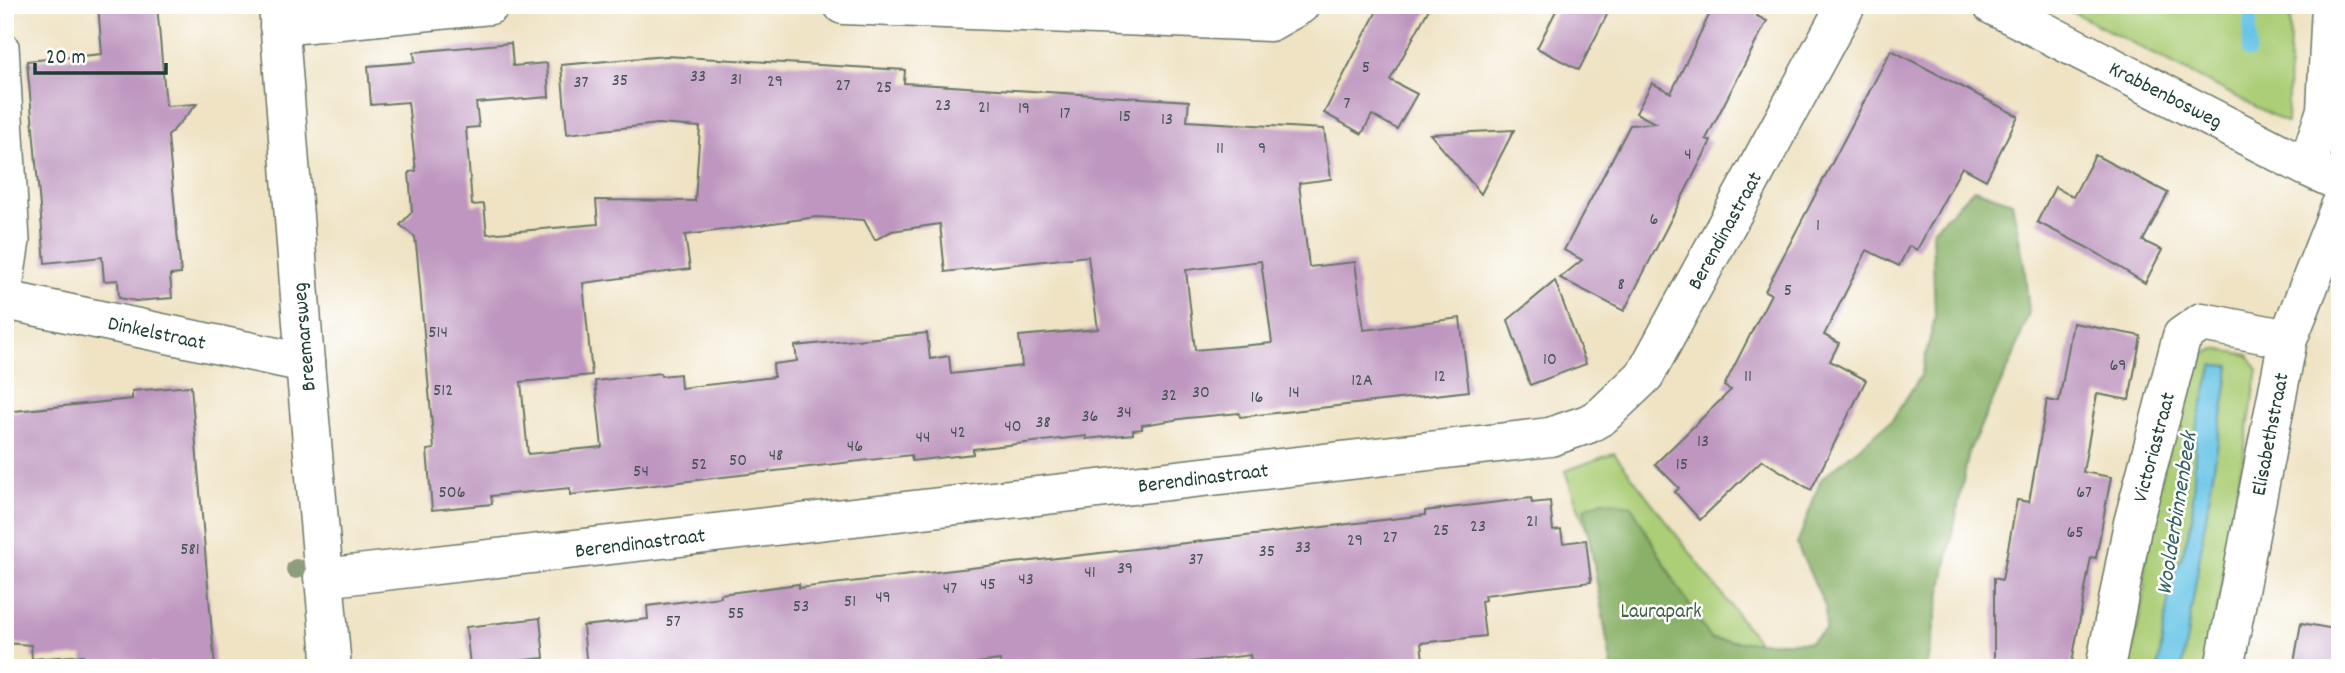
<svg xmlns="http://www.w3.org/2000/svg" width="2345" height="673" font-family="Dekko,sans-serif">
<rect width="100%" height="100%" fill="#fff"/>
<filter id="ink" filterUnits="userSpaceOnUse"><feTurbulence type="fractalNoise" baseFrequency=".0143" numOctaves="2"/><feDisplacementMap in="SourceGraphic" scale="14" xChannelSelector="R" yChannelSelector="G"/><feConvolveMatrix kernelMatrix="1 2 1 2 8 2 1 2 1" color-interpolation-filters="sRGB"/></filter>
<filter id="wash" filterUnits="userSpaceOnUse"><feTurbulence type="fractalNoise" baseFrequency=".00686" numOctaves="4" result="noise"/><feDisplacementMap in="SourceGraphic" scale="28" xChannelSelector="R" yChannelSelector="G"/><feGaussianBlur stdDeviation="1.57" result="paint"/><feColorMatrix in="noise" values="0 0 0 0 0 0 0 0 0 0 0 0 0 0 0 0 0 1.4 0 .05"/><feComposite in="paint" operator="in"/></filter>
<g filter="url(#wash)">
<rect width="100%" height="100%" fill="#efe3c4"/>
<g fill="#acce77" stroke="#668656" stroke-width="2">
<path d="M 2059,5 L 2291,5 L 2287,123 Z"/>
<path d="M 2215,349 L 2248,355 L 2258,370 L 2207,668 L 2182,668 L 2230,366 L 2213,365 L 2196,428 L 2192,520 L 2181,559 L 2172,574 L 2158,668 L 2129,668 L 2145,589 L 2145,546 L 2190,362 Z"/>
<path d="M 1614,453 L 1778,668 L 1612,668 L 1589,537 L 1565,471 Z"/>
</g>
<path fill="#89b168" stroke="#54774e" stroke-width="2" d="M 1974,189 L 2012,202 L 2024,263 L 2029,312 L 2012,360 L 1969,451 L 1926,668 L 1612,668 L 1584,508 L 1603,501 L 1631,505 L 1679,589 L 1711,639 L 1741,642 L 1809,642 L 1826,630 L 1825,606 L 1797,545 L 1821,479 L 1892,420 L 1921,375 L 1935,317 L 1932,231 Z"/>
<path fill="#69c5e7" stroke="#44818e" stroke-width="2" d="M 2213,365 L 2230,366 L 2182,668 L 2158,668 L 2172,574 L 2181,559 L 2192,520 L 2196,428 Z"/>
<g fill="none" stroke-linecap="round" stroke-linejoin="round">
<path stroke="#69c5e7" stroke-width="14" d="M 2249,52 L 2251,5"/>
</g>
<g id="blocks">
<g fill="#be96bf" fill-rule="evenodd">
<path d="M 98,5 L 157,5 L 166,106 L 197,104 L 168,136 L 181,274 L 170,275 L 172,298 L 136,301 L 119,298 L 118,280 L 104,281 L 102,257 L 45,263 L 27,61 L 102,54 Z"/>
<path d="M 1380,5 L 1431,5 L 1390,80 L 1417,94 L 1397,129 L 1372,115 L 1362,134 L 1324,113 Z"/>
<path d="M 1559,5 L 1612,5 L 1579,70 L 1537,48 Z"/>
<path d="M 1714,5 L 1762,5 L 1757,16 L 1767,21 L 1706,139 L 1711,141 L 1624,311 L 1560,278 L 1582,260 L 1564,250 L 1630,125 L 1655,123 L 1636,113 L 1652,83 L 1671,93 Z"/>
<path d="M 511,43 L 513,66 L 547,63 L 549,97 L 476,103 L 479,127 L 466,128 L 472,205 L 484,204 L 487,234 L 598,224 L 596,200 L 695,201 L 700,127 L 658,124 L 567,134 L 561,65 L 666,56 L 905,70 L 904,83 L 1189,101 L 1187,121 L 1324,129 L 1331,179 L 1299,183 L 1309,267 L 1355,262 L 1364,330 L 1460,318 L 1469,391 L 1240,417 L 1239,413 L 1187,418 L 1142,425 L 1142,429 L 1133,430 L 1133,434 L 1086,439 L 1086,436 L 973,449 L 973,454 L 912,461 L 911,455 L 570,495 L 570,488 L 491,496 L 492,504 L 432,510 L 427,450 L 434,449 L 417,253 L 415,237 L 400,225 L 412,212 L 409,172 L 416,171 L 408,102 L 371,105 L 368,66 L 415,62 L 414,52 ZM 817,217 L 864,220 L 875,240 L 892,231 L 940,224 L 945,272 L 1088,256 L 1098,329 L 1019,336 L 1022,366 L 951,374 L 949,356 L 930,359 L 927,333 L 795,346 L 797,361 L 773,364 L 774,377 L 681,388 L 680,374 L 661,376 L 660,373 L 595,381 L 602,447 L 528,454 L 521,382 L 592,375 L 583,283 L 690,269 L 685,235 ZM 1261,261 L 1272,343 L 1195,350 L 1186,270 Z"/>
<path d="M 1891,50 L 2018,116 L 1986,180 L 1962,167 L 1917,250 L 1909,246 L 1899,266 L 1867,250 L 1824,335 L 1839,343 L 1830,361 L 1866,380 L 1811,490 L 1762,460 L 1700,520 L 1675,492 L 1679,488 L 1655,464 L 1731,390 L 1724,386 L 1771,294 L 1765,291 Z"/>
<path d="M 1514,130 L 1481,194 L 1430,134 Z"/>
<path d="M 2095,155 L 2168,193 L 2143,241 L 2162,250 L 2145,283 L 2092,250 L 2037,222 L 2055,187 L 2073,197 Z"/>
<path d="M 1555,281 L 1586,364 L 1530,385 L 1508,320 Z"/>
<path d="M 2073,323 L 2141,336 L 2129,400 L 2097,394 L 2083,472 L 2111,477 L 2096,558 L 2091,557 L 2071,668 L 2001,668 L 2002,662 L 1994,660 L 1994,578 L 2002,580 L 2017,500 L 2029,502 L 2047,400 L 2059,402 Z"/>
<path d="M 191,386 L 215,668 L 154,668 L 154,663 L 84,668 L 83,655 L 32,659 L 31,645 L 5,643 L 5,412 L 132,399 L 132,391 Z"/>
<path d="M 1531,498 L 1532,503 L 1550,501 L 1553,531 L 1561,530 L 1563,543 L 1586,540 L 1591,582 L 1484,595 L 1485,600 L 1481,601 L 1485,636 L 1421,643 L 1424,668 L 1252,668 L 1250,655 L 1144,668 L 1001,668 L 1000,660 L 942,668 L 587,668 L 583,626 L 648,619 L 647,606 L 721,597 L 720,594 L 799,584 L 799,588 L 1323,527 L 1425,515 L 1425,511 Z"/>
<path d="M 540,618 L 544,658 L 470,666 L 466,627 Z"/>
<path d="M 2301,623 L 2340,630 L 2340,668 L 2293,668 Z"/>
</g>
</g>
</g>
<g filter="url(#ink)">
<use href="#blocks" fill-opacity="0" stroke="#687766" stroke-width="2"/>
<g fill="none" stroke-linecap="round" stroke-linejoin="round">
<g stroke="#687766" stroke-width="24">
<path id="lane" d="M 8,46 L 19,241 L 10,301"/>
</g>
<g stroke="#687766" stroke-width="41">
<g id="street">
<path d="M 843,5 L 1270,22 L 1300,5"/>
<path d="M 1992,5 L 2307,167 L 2340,182"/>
<path d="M 279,26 L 490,5"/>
<path d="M 2307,167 L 2326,110 L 2331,5"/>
<path d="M 5,300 L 305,363"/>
<path d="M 323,578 L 1550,437 L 1588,424 L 1602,416 L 1645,375 L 1846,5"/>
<path d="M 2105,668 L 2133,523 L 2182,336 L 2202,322 L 2288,339"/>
<path d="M 2224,668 L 2288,339 L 2340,207"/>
</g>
</g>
<g stroke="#687766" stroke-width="41">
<path id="secondary" d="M 278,5 L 305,363 L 332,668"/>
</g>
<use href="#lane" stroke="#fff" stroke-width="21"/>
<use href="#street" stroke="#fff" stroke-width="38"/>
<use href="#secondary" stroke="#fff" stroke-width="38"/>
</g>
<circle fill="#909c7e" cx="296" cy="569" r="10"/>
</g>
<g text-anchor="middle" stroke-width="5" stroke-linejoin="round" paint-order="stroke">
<g font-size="18" fill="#475357">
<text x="1366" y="72">5</text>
<text x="698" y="81">33</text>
<text x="736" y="84">31</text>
<text x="620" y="85">35</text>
<text x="775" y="86">29</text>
<text x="581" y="87">37</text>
<text x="843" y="90">27</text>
<text x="884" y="92">25</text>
<text x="1347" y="108">7</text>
<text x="943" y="110">23</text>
<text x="984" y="112">21</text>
<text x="1024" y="113">19</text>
<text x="1065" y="118">17</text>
<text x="1125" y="121">15</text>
<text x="1167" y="124">13</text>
<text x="1220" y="153">11</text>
<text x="1262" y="153">9</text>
<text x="1688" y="159">4</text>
<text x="1654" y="224">6</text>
<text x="1818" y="230">1</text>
<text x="1621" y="289">8</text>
<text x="1788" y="295">5</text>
<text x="438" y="337">514</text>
<text x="1550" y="364">10</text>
<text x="2118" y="370">69</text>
<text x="1440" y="381">12</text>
<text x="1748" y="381">11</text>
<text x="1362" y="385">12A</text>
<text x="443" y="395">512</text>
<text x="1201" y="397">30</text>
<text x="1294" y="397">14</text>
<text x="1169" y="400">32</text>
<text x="1257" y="402">16</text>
<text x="1124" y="417">34</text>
<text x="1090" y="421">36</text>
<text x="1043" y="427">38</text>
<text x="1013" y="431">40</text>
<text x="958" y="437">42</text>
<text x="923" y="442">44</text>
<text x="1703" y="446">13</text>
<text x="855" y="451">46</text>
<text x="776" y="460">48</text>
<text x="738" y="465">50</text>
<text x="699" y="469">52</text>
<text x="1682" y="469">15</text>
<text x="641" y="476">54</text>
<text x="452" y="497">506</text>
<text x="2084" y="497">67</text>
<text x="1532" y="526">21</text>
<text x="1478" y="531">23</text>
<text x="1441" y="535">25</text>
<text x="2075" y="537">65</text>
<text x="1390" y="542">27</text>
<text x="1355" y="545">29</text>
<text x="1303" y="552">33</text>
<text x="190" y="554">581</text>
<text x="1267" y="556">35</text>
<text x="1196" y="564">37</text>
<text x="1125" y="573">39</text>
<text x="1090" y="577">41</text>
<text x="1026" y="584">43</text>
<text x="988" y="589">45</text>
<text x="950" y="593">47</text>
<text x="883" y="602">49</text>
<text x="850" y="606">51</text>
<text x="801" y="611">53</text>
<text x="736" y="618">55</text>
<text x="673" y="626">57</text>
</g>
<g font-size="21" fill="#1f3d34" stroke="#fff">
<text transform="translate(2166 94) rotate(27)" y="7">Krabbenbosweg</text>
<text transform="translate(1724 230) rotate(-61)" y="7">Berendinastraat</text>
<text transform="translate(157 332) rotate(12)" y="7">Dinkelstraat</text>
<text transform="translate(303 337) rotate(-95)" y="7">Breemarsweg</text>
<text transform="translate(2269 434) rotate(-79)" y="7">Elisabethstraat</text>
<text transform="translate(2153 447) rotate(-75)" y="7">Victoriastraat</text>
<text transform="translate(1203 477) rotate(-7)" y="7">Berendinastraat</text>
<text transform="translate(640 542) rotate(-7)" y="7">Berendinastraat</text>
</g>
<g font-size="21" fill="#426145" stroke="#fff">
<text x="1661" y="617">Laurapark</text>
</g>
<g font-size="23" font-style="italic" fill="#325f61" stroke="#fff">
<text transform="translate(2175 513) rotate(-81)" y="8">Woolderbinnenbeek</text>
</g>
</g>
<rect width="2345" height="673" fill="none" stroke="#fff" stroke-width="28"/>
<path d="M35 63v10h131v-10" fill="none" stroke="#1f3d34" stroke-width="3.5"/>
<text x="46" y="63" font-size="21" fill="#1f3d34" stroke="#ffffff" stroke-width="5" paint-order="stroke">20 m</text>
</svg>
